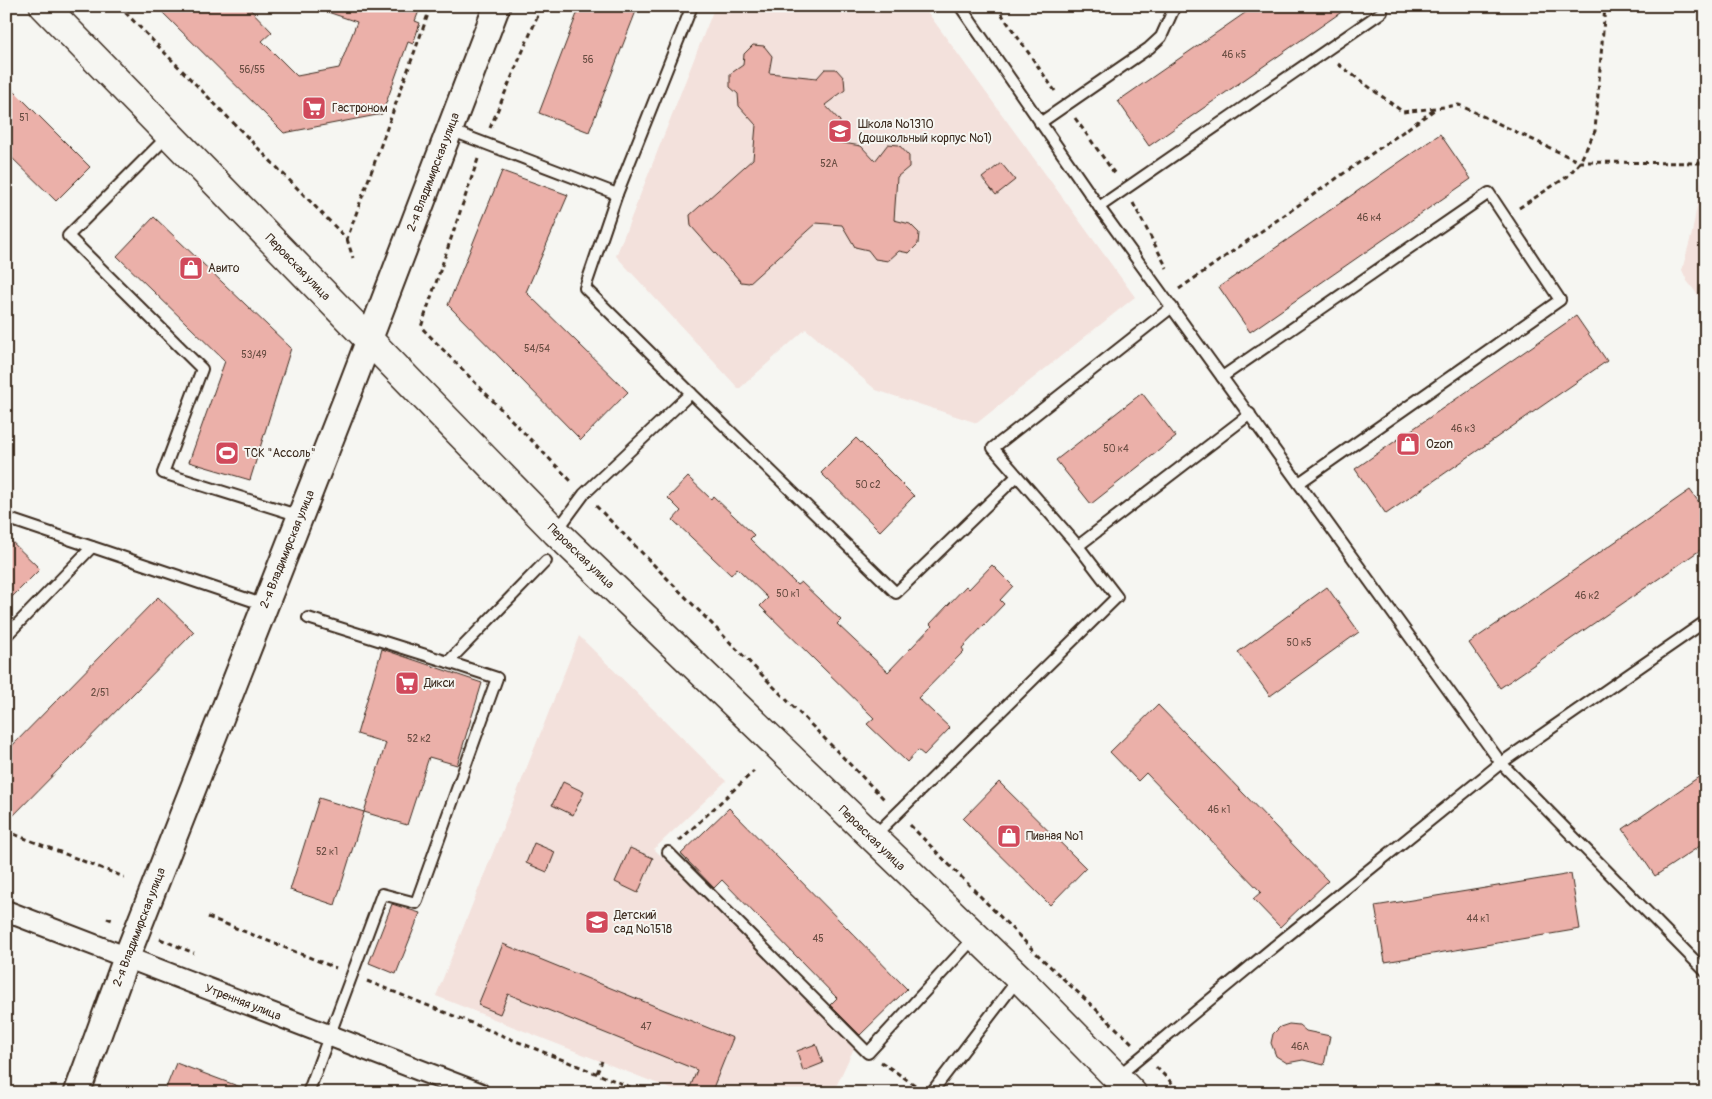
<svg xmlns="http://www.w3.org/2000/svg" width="1712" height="1099" font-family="Pangolin,sans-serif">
<rect width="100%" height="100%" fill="#f6f6f2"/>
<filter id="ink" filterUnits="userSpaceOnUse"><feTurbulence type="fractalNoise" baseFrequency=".02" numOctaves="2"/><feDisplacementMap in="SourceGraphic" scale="10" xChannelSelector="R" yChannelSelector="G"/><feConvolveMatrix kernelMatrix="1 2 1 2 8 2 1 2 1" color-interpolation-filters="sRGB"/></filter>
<g filter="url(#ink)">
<g fill="#f3e1dc">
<path d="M 715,6 L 923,6 L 1135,297 L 977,423 L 876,390 L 806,329 L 739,389 L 616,256 Z"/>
<path d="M 1706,157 L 1706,305 L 1687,281 L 1682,270 L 1692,233 Z"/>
<path d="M 579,636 L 726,781 L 654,849 L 855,1046 L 833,1093 L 681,1093 L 436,996 Z"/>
</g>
<g fill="#ebb0a9" stroke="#3b2a1e">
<path d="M 156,6 L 247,6 L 272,32 L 262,41 L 297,76 L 339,68 L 357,22 L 319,9 L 320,6 L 421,6 L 415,21 L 420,23 L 413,44 L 408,42 L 382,114 L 284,133 Z"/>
<path d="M 580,6 L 638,6 L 589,132 L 539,113 Z"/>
<path d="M 1255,6 L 1350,6 L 1149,146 L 1118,101 Z"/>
<path d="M 753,45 L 764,46 L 772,56 L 769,73 L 817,78 L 825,69 L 836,69 L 844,78 L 845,90 L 825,105 L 840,121 L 837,142 L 861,146 L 875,161 L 888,144 L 899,145 L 909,156 L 909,167 L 897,177 L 894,220 L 910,224 L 919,233 L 918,244 L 909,253 L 899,251 L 888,261 L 875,259 L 868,250 L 855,247 L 842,225 L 816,223 L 749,283 L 741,282 L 691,226 L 690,215 L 753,159 L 756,125 L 739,106 L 738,94 L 730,87 L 730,74 L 743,65 L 744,54 Z"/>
<path d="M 6,83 L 90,167 L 56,201 L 6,152 Z"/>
<path d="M 1440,134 L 1471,179 L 1250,332 L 1219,287 Z"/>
<path d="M 1001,163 L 1015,180 L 996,195 L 982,178 Z"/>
<path d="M 502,171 L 568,195 L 526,292 L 628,392 L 581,440 L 448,305 Z"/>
<path d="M 154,217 L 291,348 L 250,480 L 189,462 L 225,361 L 117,256 Z"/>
<path d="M 1576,316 L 1607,361 L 1386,514 L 1355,469 Z"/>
<path d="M 1142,393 L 1176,437 L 1091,504 L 1056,460 Z"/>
<path d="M 856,438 L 914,496 L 880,531 L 821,473 Z"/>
<path d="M 688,477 L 711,499 L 713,496 L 754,535 L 750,539 L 797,585 L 801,582 L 841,620 L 837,624 L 888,672 L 932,626 L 930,624 L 966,586 L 969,589 L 992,565 L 1013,586 L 1000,600 L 1004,604 L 962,648 L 964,651 L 918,698 L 950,728 L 924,755 L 918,750 L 907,762 L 867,724 L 874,718 L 760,606 L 768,598 L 737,568 L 731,575 L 673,520 L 681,511 L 668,498 Z"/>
<path d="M 1690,490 L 1706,512 L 1706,546 L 1500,688 L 1469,643 Z"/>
<path d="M 6,536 L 40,569 L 6,603 Z"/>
<path d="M 1327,587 L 1359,632 L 1270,696 L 1238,652 Z"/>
<path d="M 158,597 L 194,632 L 6,823 L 6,752 Z"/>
<path d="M 382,649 L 482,683 L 457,765 L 429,757 L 407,825 L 364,812 L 386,743 L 357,734 Z"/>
<path d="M 1158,705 L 1328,881 L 1280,927 L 1253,899 L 1261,892 L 1206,835 L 1146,773 L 1138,781 L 1110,752 Z"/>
<path d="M 1706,772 L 1706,842 L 1655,876 L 1623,829 Z"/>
<path d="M 563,782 L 584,792 L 573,815 L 552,805 Z"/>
<path d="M 999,782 L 1086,868 L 1050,905 L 963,819 Z"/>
<path d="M 319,798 L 364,812 L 335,905 L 290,890 Z"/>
<path d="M 729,808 L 907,989 L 860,1035 L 830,1005 L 837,998 L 722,880 L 714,888 L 681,854 Z"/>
<path d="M 534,843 L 555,852 L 547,872 L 526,863 Z"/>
<path d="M 630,848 L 653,858 L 638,893 L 615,882 Z"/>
<path d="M 1571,874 L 1580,929 L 1385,962 L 1375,906 Z"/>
<path d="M 392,904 L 420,913 L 396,974 L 369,963 Z"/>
<path d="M 503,944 L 733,1038 L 711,1093 L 688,1093 L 697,1070 L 508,994 L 500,1014 L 478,1005 Z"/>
<path d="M 1289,1024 L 1299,1025 L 1306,1031 L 1330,1036 L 1324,1065 L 1303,1060 L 1287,1063 L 1276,1056 L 1271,1043 L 1273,1034 L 1280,1027 Z"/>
<path d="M 816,1044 L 823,1063 L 803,1071 L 797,1051 Z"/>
<path d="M 176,1063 L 251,1091 L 251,1093 L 164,1093 Z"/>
</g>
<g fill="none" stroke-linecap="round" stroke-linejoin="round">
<g stroke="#3b2a1e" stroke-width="14">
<g id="service">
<path d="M 960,6 L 1099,207 L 1501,763 L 1706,972"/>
<path d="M 1040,123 L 1149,48 L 1161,37 L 1175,6"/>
<path d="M 450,130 L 617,194 L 585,288 L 691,393"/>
<path d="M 168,136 L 68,236 L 202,369 L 163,473 L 300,516"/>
<path d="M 617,194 L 692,6"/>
<path d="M 1099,207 L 1382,12"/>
<path d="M 1172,307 L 993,448 L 1078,546 L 1250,414"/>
<path d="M 1222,377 L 1489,193 L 1560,300 L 1299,483"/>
<path d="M 6,518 L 265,605"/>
<path d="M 556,532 L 584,494 L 691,393 L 896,593 L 1017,476"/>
<path d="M 308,618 L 448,662 L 546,561"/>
<path d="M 6,636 L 92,547"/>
<path d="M 873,837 L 1117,597 L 1078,546"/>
<path d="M 668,852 L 868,1053 L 975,937"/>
<path d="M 1118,1076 L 1281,941 L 1501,763 L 1706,621"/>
<path d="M 308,1093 L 382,894 L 416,903 L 497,678 L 448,662"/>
<path d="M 931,1093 L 1019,978"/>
</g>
</g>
<g stroke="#3b2a1e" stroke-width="24">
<path id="minor" d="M 6,911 L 479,1093"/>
</g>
<g stroke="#3b2a1e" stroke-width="29">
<path id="tertiary" d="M 77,1093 L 127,956 L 348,395 L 497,6"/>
</g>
<g stroke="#3b2a1e" stroke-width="31">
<path id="secondary" d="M 44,6 L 556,532 L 1019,978 L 1132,1093"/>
</g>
<g stroke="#3b2a1e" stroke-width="3" stroke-dasharray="5 4" stroke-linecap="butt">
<path d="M 119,6 L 347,239 L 431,6"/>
<path d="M 996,6 L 1055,91"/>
<path d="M 1338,64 L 1403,112 L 1459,105 L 1580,162 L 1706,163"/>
<path d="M 1075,118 L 1115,174"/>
<path d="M 490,128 L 542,6"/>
<path d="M 478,159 L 421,327 L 572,482"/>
<path d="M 1133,203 L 1167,268"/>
<path d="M 1519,208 L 1568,176 L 1580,162 L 1595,131 L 1605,6"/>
<path d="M 347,239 L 353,258"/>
<path d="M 1179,289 L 1434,110"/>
<path d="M 596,506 L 886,801"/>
<path d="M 910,825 L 1040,957 L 1132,1043"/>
<path d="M 6,831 L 124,877"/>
<path d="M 679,841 L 754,771"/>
<path d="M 208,917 L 336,968"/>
<path d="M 107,918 L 115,921"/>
<path d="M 160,939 L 194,953"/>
<path d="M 367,981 L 645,1093"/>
<path d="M 881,1062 L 915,1085"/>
<path d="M 1156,1067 L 1182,1093"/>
<path d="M 597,1073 L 602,1061"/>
</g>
<use href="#service" stroke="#f6f6f2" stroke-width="10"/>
<use href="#minor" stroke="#f6f6f2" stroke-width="20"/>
<use href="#tertiary" stroke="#f6f6f2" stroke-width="25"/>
<use href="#secondary" stroke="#f6f6f2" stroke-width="28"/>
</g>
</g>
<defs>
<g id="supermarket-square" transform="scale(1.25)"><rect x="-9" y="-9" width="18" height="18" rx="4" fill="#d1495b" stroke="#f6f6f2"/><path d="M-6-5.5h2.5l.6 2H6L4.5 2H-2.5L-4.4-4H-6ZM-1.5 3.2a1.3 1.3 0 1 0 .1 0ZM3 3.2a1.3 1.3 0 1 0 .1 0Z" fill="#fff"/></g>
<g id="school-square" transform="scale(1.25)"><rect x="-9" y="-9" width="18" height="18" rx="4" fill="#d1495b" stroke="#f6f6f2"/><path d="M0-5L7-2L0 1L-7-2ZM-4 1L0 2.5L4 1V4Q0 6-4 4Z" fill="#fff"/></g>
<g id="shop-square" transform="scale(1.25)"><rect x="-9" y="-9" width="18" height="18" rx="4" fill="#d1495b" stroke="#f6f6f2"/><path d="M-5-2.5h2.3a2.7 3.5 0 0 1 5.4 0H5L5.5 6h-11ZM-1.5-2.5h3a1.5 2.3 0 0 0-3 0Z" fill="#fff"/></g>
<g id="stadium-square" transform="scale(1.25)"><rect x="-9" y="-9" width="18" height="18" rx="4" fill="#d1495b" stroke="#f6f6f2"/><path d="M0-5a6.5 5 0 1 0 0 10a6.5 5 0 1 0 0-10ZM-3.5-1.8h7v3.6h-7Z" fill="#fff"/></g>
</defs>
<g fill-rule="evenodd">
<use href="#supermarket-square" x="314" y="108"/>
<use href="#school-square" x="840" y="131"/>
<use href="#shop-square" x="191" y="268"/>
<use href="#shop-square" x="1408" y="444"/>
<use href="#stadium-square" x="227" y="453"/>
<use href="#supermarket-square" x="407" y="683"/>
<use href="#shop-square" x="1009" y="836"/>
<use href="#school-square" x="597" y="922"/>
</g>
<g text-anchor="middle" stroke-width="4" stroke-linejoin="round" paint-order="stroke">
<g font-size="10" fill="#674c41">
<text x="1234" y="58">46 к5</text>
<text x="588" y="63">56</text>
<text x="252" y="73">56/55</text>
<text x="24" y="121">51</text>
<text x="829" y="167">52А</text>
<text x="1369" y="221">46 к4</text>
<text x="537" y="352">54/54</text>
<text x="254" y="358">53/49</text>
<text x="1463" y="432">46 к3</text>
<text x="1116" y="452">50 к4</text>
<text x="868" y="488">50 с2</text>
<text x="788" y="597">50 к1</text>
<text x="1587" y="599">46 к2</text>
<text x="1299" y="646">50 к5</text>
<text x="100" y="696">2/51</text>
<text x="419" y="742">52 к2</text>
<text x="1219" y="813">46 к1</text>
<text x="327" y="855">52 к1</text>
<text x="1478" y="922">44 к1</text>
<text x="818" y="942">45</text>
<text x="646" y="1030">47</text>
<text x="1300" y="1050">46А</text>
</g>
<g font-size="12" fill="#3b2a1e" stroke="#f6f6f2" text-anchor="start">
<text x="332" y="112">Гастроном</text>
<text x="858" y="128">Школа №1310<tspan x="858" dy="14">(дошкольный корпус №1)</tspan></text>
<text x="208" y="272">Авито</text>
<text x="1426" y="448">Ozon</text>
<text x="244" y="457">ТСК "Ассоль"</text>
<text x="424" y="687">Дикси</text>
<text x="1026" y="840">Пивная №1</text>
<text x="614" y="919">Детский<tspan x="614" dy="14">сад №1518</tspan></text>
</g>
<g font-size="12" fill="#3b2a1e" stroke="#f6f6f2">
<text transform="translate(433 172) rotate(-69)" y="4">2-я Владимирская улица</text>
<text transform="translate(298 267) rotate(46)" y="4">Перовская улица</text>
<text transform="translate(287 549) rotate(-68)" y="4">2-я Владимирская улица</text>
<text transform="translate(581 556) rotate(44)" y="4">Перовская улица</text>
<text transform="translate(872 838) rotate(44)" y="4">Перовская улица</text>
<text transform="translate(139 927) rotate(-69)" y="4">2-я Владимирская улица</text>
<text transform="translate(243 1002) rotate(21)" y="4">Утренняя улица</text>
</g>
</g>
<rect width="1712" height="1099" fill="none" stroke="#f6f6f2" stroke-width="25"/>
<rect x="12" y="12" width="1687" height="1074" fill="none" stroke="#3b2a1e" stroke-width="2" filter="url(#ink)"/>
</svg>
